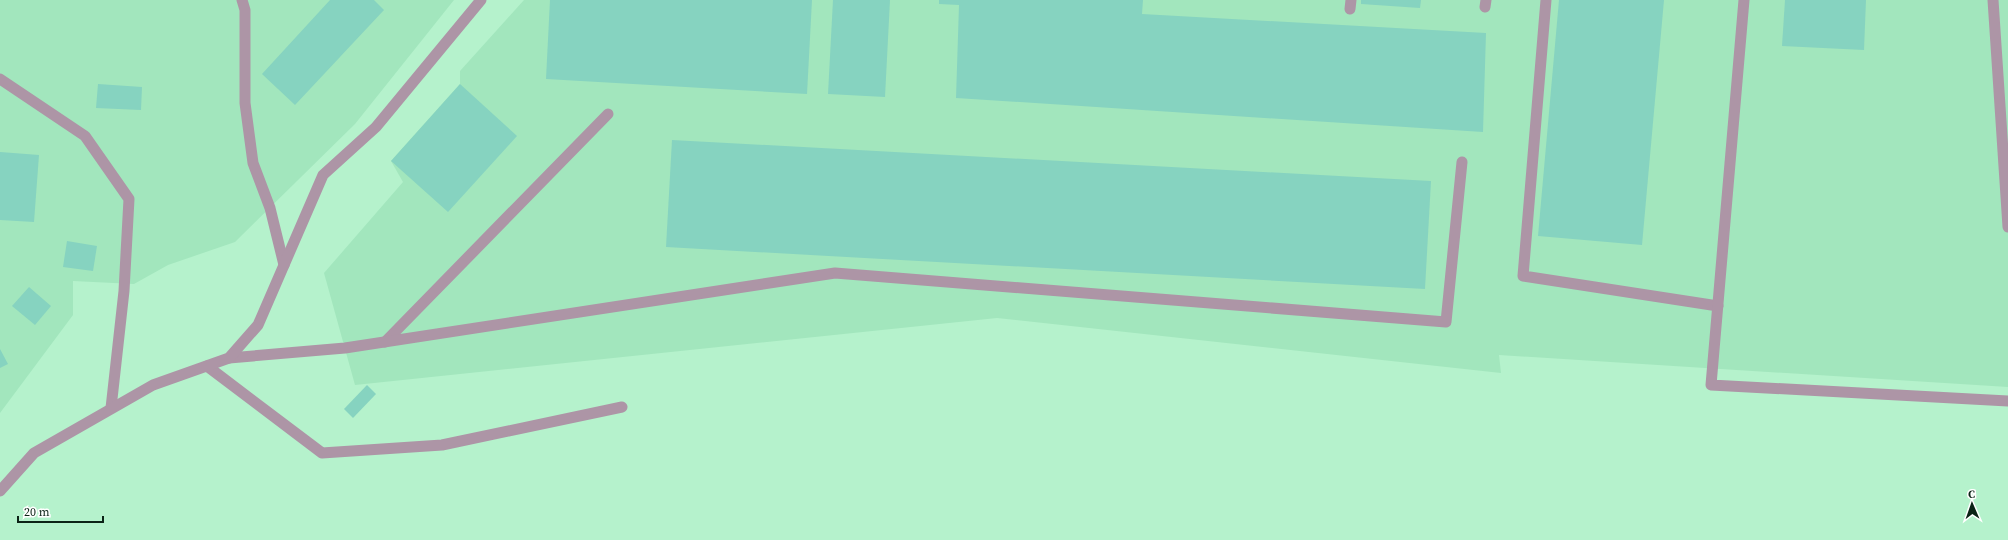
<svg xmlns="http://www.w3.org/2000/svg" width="2008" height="540" font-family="'Source Serif 4',serif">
<rect width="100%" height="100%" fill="#b5f2cc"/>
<g fill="#a2e6bd">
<path d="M 0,0 L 454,0 L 355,124 L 235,242 L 168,265 L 134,284 L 73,281 L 73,315 L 0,413 Z"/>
<path d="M 524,0 L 2008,0 L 2008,387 L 1499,355 L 1501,373 L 997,318 L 355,385 L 324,273 L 403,182 L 391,161 L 460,84 L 460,71 Z"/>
</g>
<g fill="#86d3c0">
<path d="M 330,0 L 374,0 L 384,10 L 295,105 L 262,74 Z"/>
<path d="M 550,0 L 812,0 L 807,94 L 546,79 Z"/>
<path d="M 833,0 L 890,0 L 885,97 L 828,94 Z"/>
<path d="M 939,0 L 1143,0 L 1142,14 L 1486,33 L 1483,132 L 956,98 L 959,5 L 939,4 Z"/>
<path d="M 1361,0 L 1421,0 L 1420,8 L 1361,4 Z"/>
<path d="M 1559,0 L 1664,0 L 1642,245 L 1538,236 Z"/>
<path d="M 1785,0 L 1866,0 L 1864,50 L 1782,46 Z"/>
<path d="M 98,84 L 142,87 L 141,110 L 96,108 Z"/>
<path d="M 460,84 L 517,136 L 448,212 L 391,161 Z"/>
<path d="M 672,140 L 1431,181 L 1425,289 L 666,247 Z"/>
<path d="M 0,152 L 39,155 L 34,222 L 0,220 Z"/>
<path d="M 67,241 L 97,246 L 93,271 L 63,267 Z"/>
<path d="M 29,287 L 51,306 L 35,325 L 12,306 Z"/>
<path d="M 0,349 L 8,364 L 0,368 Z"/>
<path d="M 367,385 L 376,394 L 353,418 L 344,409 Z"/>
</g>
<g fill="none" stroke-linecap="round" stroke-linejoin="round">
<g stroke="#ad95a6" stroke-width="11">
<path d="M 242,0 L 245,10 L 245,103 L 253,163 L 270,208 L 284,265"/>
<path d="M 1546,0 L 1523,276 L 1718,306"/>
<path d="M 1744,0 L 1711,385 L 2008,401"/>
<path d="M 1993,0 L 2008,227"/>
<path d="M 1485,7 L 1486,0"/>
<path d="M 1350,9 L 1351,0"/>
<path d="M 0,79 L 85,136 L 129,199 L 124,291 L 111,408"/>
<path d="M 385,342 L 608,114"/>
<path d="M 229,358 L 345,348 L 835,273 L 1446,322 L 1462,162"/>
<path d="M 207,366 L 322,453 L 442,445 L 622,407"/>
<path d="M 0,491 L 34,453 L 153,385 L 229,358 L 258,325 L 323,175 L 376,127 L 481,0"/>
</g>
</g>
<g transform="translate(1972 504) rotate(358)" stroke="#ffffff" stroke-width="3" paint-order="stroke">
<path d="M0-3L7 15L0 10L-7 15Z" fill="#0b2316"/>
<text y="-6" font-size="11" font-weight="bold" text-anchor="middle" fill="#0b2316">С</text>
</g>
<path d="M18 516v6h85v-6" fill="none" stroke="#0b2316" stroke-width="2"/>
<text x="24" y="516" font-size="12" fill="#0b2316" stroke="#ffffff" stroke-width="3" paint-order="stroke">20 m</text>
</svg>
